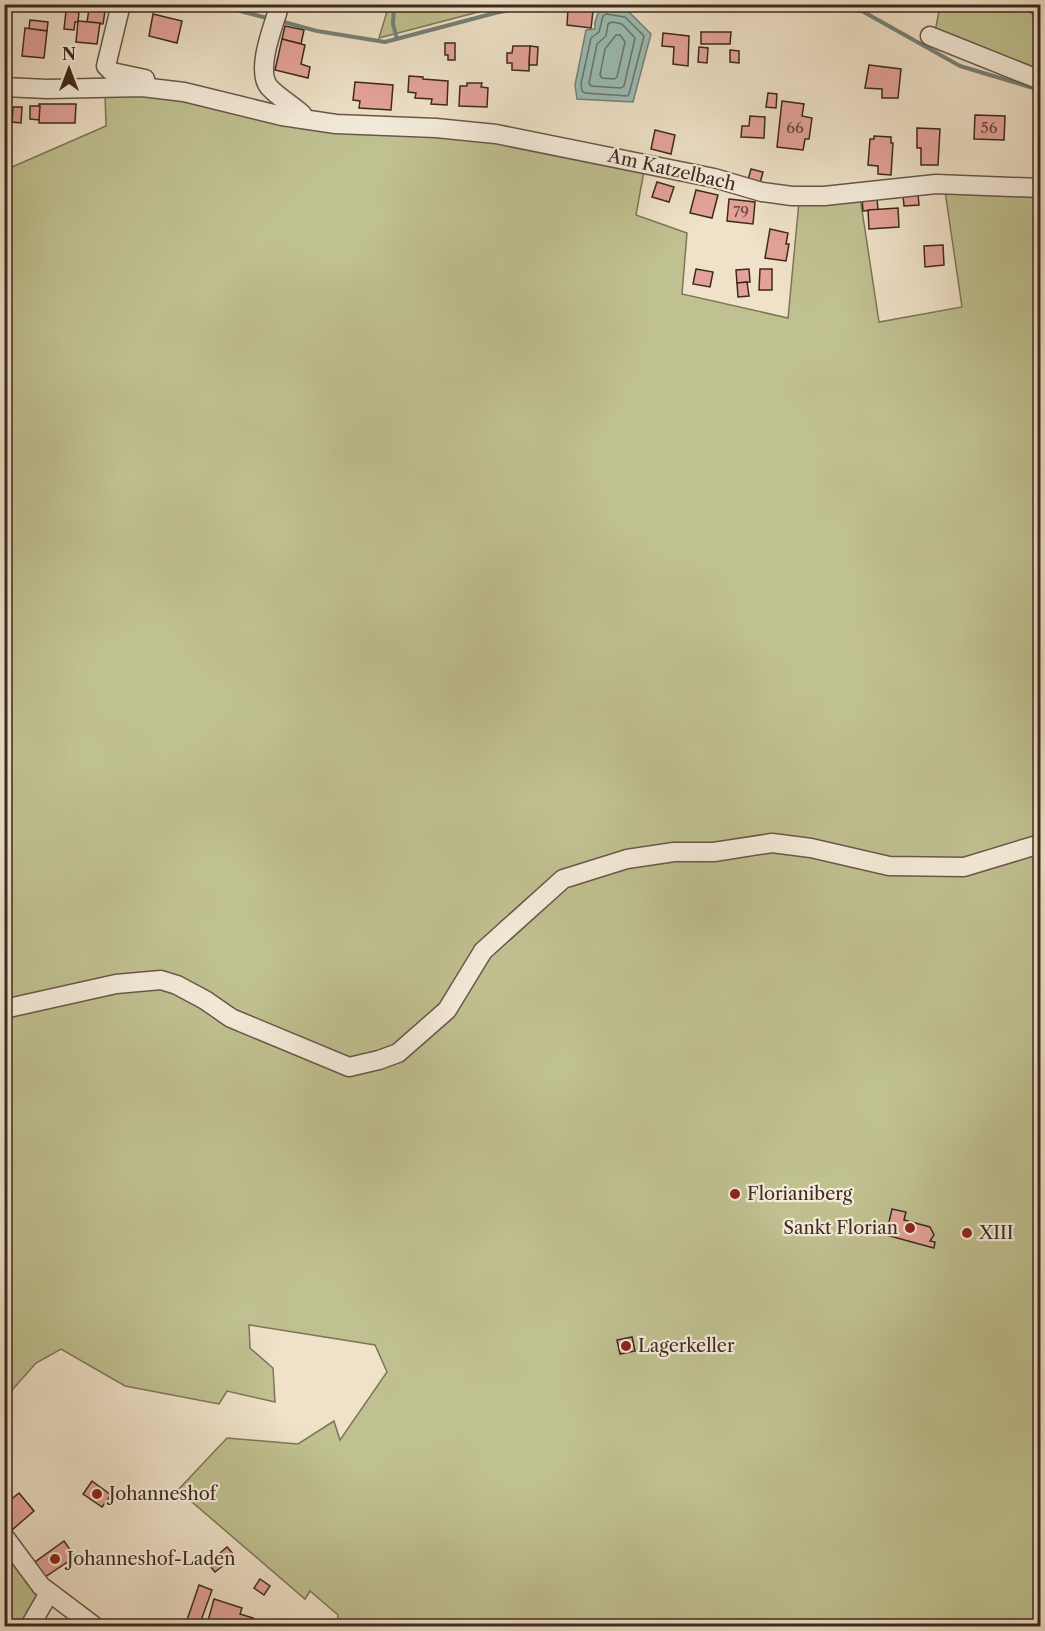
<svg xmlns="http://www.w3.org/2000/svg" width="1045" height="1631" font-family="'Libre Caslon Text',serif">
<rect width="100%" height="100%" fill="#efe2c8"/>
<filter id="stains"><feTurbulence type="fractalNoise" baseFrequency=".00333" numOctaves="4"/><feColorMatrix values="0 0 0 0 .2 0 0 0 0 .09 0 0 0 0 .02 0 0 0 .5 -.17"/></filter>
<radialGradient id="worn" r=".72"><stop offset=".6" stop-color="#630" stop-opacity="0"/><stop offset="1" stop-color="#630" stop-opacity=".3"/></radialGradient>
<g fill="#c0c191" stroke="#7e7558" stroke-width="1.5">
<path d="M 389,5 L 389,4 L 505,5 L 379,38 Z"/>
<path d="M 940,5 L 1021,5 L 1040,20 L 1040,74 L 935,32 Z"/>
<path d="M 105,93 L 157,95 L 511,140 L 644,171 L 636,215 L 687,233 L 682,294 L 788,318 L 799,202 L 860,197 L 879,322 L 962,307 L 945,191 L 1040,195 L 1040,1626 L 337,1626 L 338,1615 L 310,1591 L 305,1599 L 178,1490 L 227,1438 L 298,1444 L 334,1421 L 340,1440 L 387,1372 L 375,1345 L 249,1325 L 250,1348 L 273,1368 L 275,1402 L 227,1391 L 219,1404 L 125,1386 L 61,1349 L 36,1363 L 5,1398 L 5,170 L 106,126 Z"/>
<path d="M 4,1548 L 42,1596 L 25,1626 L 5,1626 Z"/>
</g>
<path fill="#9abeb6" stroke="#75827a" stroke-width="1.5" d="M 600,7 L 628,11 L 651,34 L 633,102 L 577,99 L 575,85 L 586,30 L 595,29 L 595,22 Z"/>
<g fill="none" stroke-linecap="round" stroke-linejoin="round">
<g stroke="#6c746a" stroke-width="1.5">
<path d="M 606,14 L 625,17 L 644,36 L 629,94 L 627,96 L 585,93 L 582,91 L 581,84 L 591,38 L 599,32 L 603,16 Z"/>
<path d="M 612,22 L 622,24 L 635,38 L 624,86 L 621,88 L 591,86 L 589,83 L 597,44 L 606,36 L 608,24 Z"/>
<path d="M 616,35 L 620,35 L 625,42 L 617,77 L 614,79 L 602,78 L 600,75 L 605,49 Z"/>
</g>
<g stroke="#75827a" stroke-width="4">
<path d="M 213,4 L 271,19"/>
<path d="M 394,4 L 393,24 L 397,39"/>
<path d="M 833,4 L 862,11 L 960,66 L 1040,90"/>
<path d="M 280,21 L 317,31 L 385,42 L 495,13 L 541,4"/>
</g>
</g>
<g fill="#e4a399" stroke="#3d291f" stroke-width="1.5">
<path d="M 89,9 L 105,11 L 103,24 L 87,22 Z"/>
<path d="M 568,9 L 593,11 L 591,28 L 567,25 Z"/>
<path d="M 66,11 L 79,12 L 78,22 L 75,22 L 74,30 L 64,29 Z"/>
<path d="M 153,14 L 182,21 L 177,43 L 149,36 Z"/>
<path d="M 30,20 L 48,22 L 47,31 L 29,29 Z"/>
<path d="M 78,21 L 100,23 L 97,44 L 76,42 Z"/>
<path d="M 285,26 L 304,30 L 301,44 L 282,39 Z"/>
<path d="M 25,28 L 47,31 L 44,58 L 22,56 Z"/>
<path d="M 701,32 L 731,32 L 730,44 L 701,44 Z"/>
<path d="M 663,33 L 689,36 L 688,66 L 673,64 L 674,47 L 662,46 Z"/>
<path d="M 282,39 L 305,45 L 301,64 L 310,67 L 308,78 L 275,70 Z"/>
<path d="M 445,43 L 455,43 L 455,60 L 448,60 L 448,55 L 445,55 Z"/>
<path d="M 513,46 L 530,46 L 529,71 L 512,70 L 512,63 L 507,63 L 507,53 L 512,53 Z"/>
<path d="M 530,46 L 538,47 L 537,65 L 529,65 Z"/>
<path d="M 699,47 L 708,48 L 707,63 L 698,62 Z"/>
<path d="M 730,50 L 739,51 L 739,63 L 730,62 Z"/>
<path d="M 869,65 L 901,69 L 898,98 L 882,98 L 882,89 L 865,88 Z"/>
<path d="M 409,76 L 423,77 L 423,79 L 448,81 L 447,105 L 431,104 L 432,99 L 415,98 L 416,93 L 408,92 Z"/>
<path d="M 355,82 L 393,85 L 391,110 L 359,108 L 360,101 L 353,100 Z"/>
<path d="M 467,83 L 482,83 L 481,87 L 488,88 L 487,107 L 459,106 L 460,86 L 467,86 Z"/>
<path d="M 768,93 L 777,94 L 776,108 L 766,107 Z"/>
<path d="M 782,101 L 804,104 L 802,116 L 812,118 L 809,139 L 805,139 L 803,150 L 777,147 Z"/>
<path d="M 39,104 L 76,104 L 75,123 L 39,123 Z"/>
<path d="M 30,106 L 40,106 L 39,120 L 30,119 Z"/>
<path d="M 13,107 L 22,107 L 21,123 L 12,122 Z"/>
<path d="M 975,115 L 1005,116 L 1004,140 L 974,139 Z"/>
<path d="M 750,116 L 765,117 L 764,138 L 741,137 L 742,126 L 749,126 Z"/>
<path d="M 917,128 L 940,129 L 938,165 L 921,165 L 921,148 L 917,148 Z"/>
<path d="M 655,130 L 675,135 L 671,154 L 651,149 Z"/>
<path d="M 874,136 L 891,137 L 891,143 L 893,143 L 891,175 L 878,174 L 878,166 L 868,165 L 870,139 L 874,139 Z"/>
<path d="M 751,169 L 763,172 L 760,183 L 748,180 Z"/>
<path d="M 657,182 L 674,187 L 669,202 L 652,197 Z"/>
<path d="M 696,190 L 718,195 L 712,218 L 690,213 Z"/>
<path d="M 918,194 L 919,205 L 904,206 L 903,196 Z"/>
<path d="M 862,198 L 877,198 L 878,210 L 863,211 Z"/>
<path d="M 729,199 L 755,202 L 753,224 L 727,221 Z"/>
<path d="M 898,208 L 899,227 L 869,229 L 868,210 Z"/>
<path d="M 770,229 L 788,233 L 786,244 L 789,244 L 786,261 L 765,258 Z"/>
<path d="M 943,245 L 944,265 L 925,267 L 924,246 Z"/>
<path d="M 696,269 L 713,272 L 710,287 L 693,284 Z"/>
<path d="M 749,269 L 750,282 L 737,283 L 736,270 Z"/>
<path d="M 760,269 L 772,269 L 772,290 L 759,290 Z"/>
<path d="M 747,282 L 749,296 L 738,297 L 737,283 Z"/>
<path d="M 892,1209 L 906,1212 L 904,1220 L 930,1227 L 934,1235 L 930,1241 L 935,1242 L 934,1248 L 886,1235 Z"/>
<path d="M 632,1337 L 635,1351 L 620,1354 L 617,1340 Z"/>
<path d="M 92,1481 L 111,1495 L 102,1507 L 83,1494 Z"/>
<path d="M 19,1493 L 34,1511 L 12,1530 L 4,1521 L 4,1505 Z"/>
<path d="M 64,1541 L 75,1557 L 45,1577 L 35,1562 Z"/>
<path d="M 227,1547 L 235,1556 L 215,1572 L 206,1561 L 211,1557 L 213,1559 Z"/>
<path d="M 260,1579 L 270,1586 L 264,1595 L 254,1588 Z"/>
<path d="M 199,1585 L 212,1590 L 199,1626 L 185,1626 Z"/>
<path d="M 214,1599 L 242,1608 L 240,1614 L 253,1618 L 250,1626 L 227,1626 L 208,1621 Z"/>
</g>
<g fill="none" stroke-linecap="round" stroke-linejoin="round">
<g stroke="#6a5749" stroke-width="21">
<g id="minor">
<path d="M 121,4 L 106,66 L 112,72 L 145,79"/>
<path d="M 280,4 C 274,24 255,70 269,87 C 278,97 292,105 302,114 L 304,119"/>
<path d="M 930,36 L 1040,80"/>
<path d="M 4,87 L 47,89 L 142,87 L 184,92 L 282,116 L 336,124 L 436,128 L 496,134 L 714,178 L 762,192 L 792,196 L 824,196 L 936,184 L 1040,188"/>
<path d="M 4,1009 L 116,984 L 161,980 L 177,985 L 205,1000 L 231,1018 L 349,1067 L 379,1060 L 398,1053 L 447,1010 L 483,951 L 563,879 L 627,859 L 674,852 L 714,852 L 772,843 L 811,848 L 889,866 L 964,867 L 1040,844"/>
<path d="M 4,1536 L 41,1586 L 94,1626"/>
<path d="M 30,1626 L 49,1593"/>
</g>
</g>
<use href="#minor" stroke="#f5ecdb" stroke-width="18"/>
</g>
<g fill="#8f2418" stroke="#f5ecdb" stroke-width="2">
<circle cx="735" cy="1194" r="6"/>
<circle cx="910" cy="1228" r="6"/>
<circle cx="967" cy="1233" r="6"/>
<circle cx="626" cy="1346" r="6"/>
<circle cx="97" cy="1494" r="6"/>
<circle cx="55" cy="1559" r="6"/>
</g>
<g text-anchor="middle" stroke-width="4.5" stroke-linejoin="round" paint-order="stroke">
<g font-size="15" fill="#67483e">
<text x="795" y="133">66</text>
<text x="989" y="133">56</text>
<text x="741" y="217">79</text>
</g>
<g font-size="18" fill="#3d291f" stroke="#f5ecdb">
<text transform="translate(672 170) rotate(13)" y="6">Am Katzelbach</text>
</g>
<g font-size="18" fill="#3d291f" stroke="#f5ecdb" text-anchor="start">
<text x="747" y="1200">Florianiberg</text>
<text x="898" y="1234" text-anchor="end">Sankt Florian</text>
<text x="979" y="1239">XIII</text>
<text x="638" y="1352">Lagerkeller</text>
<text x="109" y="1500">Johanneshof</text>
<text x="67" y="1565">Johanneshof-Laden</text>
</g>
</g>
<rect width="1045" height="1631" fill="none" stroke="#efe2c8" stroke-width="24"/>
<rect x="6" y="6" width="1033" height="1619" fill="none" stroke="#3d291f" stroke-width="3"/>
<rect x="12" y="12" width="1021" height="1607" fill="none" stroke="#3d291f" stroke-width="1.5"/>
<g transform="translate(69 69)" stroke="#f5ecdb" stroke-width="4.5" paint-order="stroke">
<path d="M0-4.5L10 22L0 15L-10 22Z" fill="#3d291f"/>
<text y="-9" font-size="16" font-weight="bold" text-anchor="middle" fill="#3d291f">N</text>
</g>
<rect width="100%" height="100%" filter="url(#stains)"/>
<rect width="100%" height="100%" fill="url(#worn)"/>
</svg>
